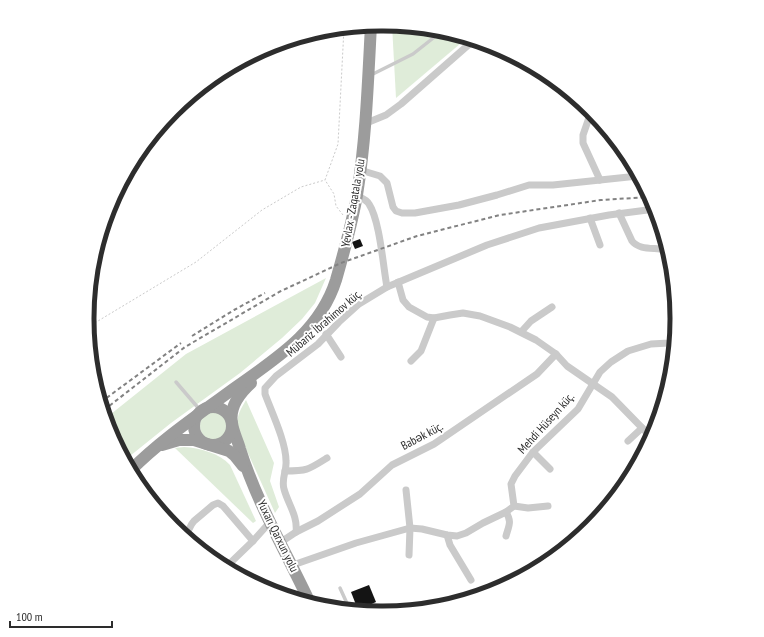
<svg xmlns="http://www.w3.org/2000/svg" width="764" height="637" font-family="'PT Sans Narrow',sans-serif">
<rect width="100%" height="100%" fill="#fff"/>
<g fill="#dfecd9">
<path d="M 392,25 L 440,30 L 467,38 L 396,98 Z"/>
<path d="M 326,278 L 315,303 L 302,319 L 282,338 L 240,373 L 171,423 L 125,460 L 110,431 L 106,418 L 186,354 Z"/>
<path d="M 246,400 L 274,463 L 270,481 L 279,507 L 275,513 L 238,431 C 236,417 239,412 246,400 Z"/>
<circle cx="214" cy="426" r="14"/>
<path d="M 184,447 C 200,448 219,453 230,465 L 256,521 L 253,523 L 175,448 Z"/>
</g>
<g fill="#141414">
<path d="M 360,239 L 363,246 L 355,249 L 352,242 Z"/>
<path d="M 369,585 L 376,602 L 358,610 L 351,592 Z"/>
</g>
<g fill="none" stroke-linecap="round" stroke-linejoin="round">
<g stroke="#cacaca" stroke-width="1" stroke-dasharray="2 2" stroke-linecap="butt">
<path d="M 343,215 L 336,206 L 334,194 L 325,180 L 338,144 L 344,28"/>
<path d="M 88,327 L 196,262 L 262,210 L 301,187 L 325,180"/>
</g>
<g stroke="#cacaca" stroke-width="3.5">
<path d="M 371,75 L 413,54 L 437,35"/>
<path d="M 176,382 L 200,410"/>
<path d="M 340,588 L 350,610"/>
</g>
<g stroke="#cacaca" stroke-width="7">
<path d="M 591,112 L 583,135 L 583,143 L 600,180"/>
<path d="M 364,124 L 386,115 L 401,104 L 474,40"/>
<path d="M 360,170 L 380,176 L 387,183 L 393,207 L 396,211 L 402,213 L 415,213 L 459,205 L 497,195 L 529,185 L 553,185 L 638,176"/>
<path d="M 356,195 C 361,198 366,199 369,204 C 380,221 383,266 387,287"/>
<path d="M 619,213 L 632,241 C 638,249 650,248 660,249"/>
<path d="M 590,218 L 600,245"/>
<path d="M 398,282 L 403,300 L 409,307 L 427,317 L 434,318 L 450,315 L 463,313 L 480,316 L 510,327 L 536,340 L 556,354 L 567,366 L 612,397 L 651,437"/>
<path d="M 521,332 L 531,321 L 552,307"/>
<path d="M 326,334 L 341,357"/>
<path d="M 411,361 L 421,351 L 434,318"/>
<path d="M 628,441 L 642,428"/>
<path d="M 533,452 L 550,469"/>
<path d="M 285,471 C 307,471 308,470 327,458"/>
<path d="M 406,490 L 410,528 L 409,555"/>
<path d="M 514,506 L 528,508 L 548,506"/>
<path d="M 296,532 L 318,521 L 360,494 L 392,465 L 434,444 L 537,374 L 556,354"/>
<path d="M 447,535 L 450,545 L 471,580"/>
<path d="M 185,536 C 189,531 190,525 194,521 L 213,505 L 218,503 L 223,506 L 253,541"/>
<path d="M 506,536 C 509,525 512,522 506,512"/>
<path d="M 281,542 L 296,532 C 298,516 288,504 284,489 C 281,479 287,470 286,461 C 286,442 272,413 265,394 L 265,388 L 276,376 L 318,344 L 339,322 L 359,304 L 387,287 L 487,245 L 539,228 L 609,215 L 655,209"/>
<path d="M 293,565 L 356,543 L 410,528 L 422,529 L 447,535 L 457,536 L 466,533 L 483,523 L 506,512 L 514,506 L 511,484 L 515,476 L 533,452 L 578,409 L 600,372 L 611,362 L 628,351 L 651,344 L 669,343 L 674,341"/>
<path d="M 226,567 L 253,541 L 271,521"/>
</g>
<g stroke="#9c9c9c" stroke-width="12">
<path d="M 251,383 C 240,393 229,407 232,423 C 233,432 238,441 240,449 C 257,503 286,552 310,603"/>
<circle cx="213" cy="426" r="19"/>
<path d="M 162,445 L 179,440 L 194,440 L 229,451 L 235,456 L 243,466"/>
<path d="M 131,470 C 160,441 195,417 229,392 C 272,361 319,334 336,280 C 344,252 352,224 357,195 C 366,139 368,81 371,25"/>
</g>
<g stroke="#828282" stroke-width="2" stroke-dasharray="4 3" stroke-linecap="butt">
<path d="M 192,336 L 234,310 L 265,293"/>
<path d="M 101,402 L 181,343"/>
<path d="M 104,410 L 185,347 L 279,292 L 341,263 L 417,236 L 500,215 L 601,200 L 649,197"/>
</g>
</g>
<g text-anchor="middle" stroke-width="4" stroke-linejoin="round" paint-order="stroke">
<g font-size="12" fill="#2d2d2d" stroke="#fff">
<text transform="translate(353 203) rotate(-80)" y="4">Yevlax - Zaqatala yolu</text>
<text transform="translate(324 323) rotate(-41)" y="4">Mübariz İbrahimov küç.</text>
<text transform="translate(546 423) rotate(-48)" y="4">Mehdi Hüseyn küç.</text>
<text transform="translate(422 436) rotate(-28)" y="4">Babək küç.</text>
<text transform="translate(278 536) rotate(64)" y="4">Yuxarı Qarxun yolu</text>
</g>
</g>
<path d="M0 0H764V637H0ZM381 31H383A287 287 0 0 1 670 318V319A287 287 0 0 1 383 606H381A287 287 0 0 1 94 319V318A287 287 0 0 1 381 31Z" fill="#fff" fill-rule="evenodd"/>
<path fill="none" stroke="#2d2d2d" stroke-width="5" d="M381 31H383A287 287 0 0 1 670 318V319A287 287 0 0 1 383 606H381A287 287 0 0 1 94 319V318A287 287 0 0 1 381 31Z"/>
<path d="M10 621v6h102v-6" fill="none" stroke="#2d2d2d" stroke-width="2"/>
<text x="16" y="621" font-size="12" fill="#2d2d2d" stroke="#ffffff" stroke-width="3" paint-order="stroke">100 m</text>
</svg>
